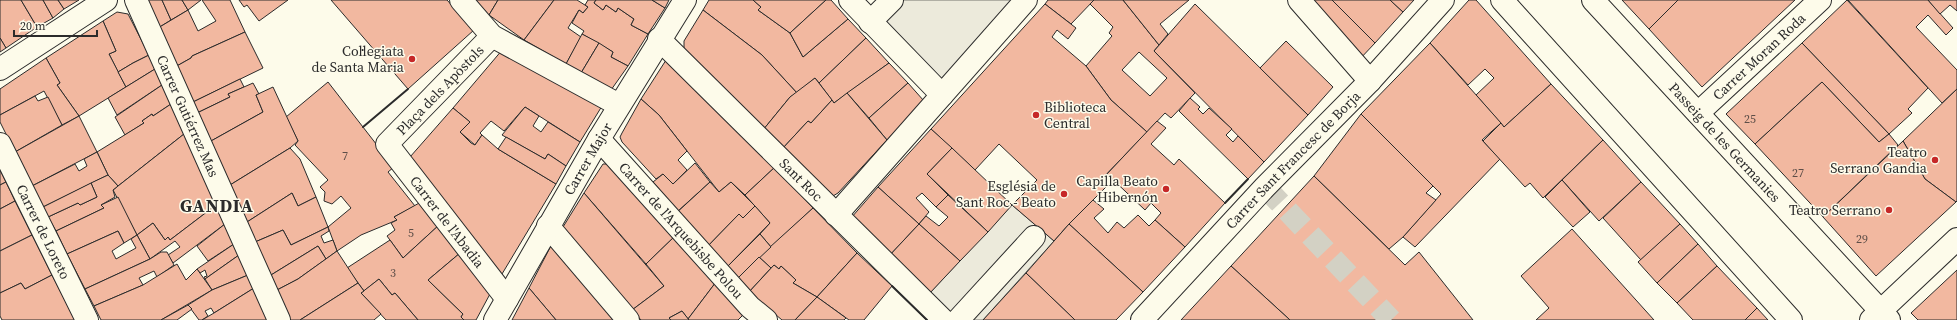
<svg xmlns="http://www.w3.org/2000/svg" width="1957" height="320" font-family="'Source Serif 4',serif">
<rect width="100%" height="100%" fill="#fdfbea"/>
<g fill="#eceadb" stroke="#74746e">
<path d="M 904,0 L 1013,0 L 939,82 L 882,22 Z"/>
<path d="M 1012,205 L 1054,241 L 983,320 L 927,320 L 915,309 Z"/>
</g>
<g fill="#f2b8a0" stroke="#2b2b2b" fill-rule="evenodd">
<path d="M 0,0 L 21,0 L 37,27 L 6,48 L 0,38 Z"/>
<path d="M 21,0 L 43,0 L 53,18 L 37,27 Z"/>
<path d="M 43,0 L 58,0 L 64,9 L 53,18 Z"/>
<path d="M 58,0 L 79,0 L 64,9 Z"/>
<path d="M 145,0 L 162,0 L 171,20 L 158,28 Z"/>
<path d="M 162,0 L 182,0 L 188,10 L 171,20 Z"/>
<path d="M 182,0 L 201,0 L 188,10 Z"/>
<path d="M 202,0 L 230,0 L 245,32 L 192,56 L 191,58 L 175,67 L 158,28 L 188,10 L 198,31 L 216,21 Z"/>
<path d="M 239,0 L 288,0 L 259,21 L 247,5 L 244,7 Z"/>
<path d="M 331,0 L 447,0 L 474,30 L 408,89 Z"/>
<path d="M 475,0 L 498,0 L 489,15 Z"/>
<path d="M 498,0 L 554,0 L 524,40 L 489,15 Z"/>
<path d="M 554,0 L 577,0 L 588,7 L 583,13 L 579,10 L 568,28 L 581,37 L 566,64 L 524,40 Z"/>
<path d="M 588,0 L 596,0 L 594,3 L 603,10 L 606,5 L 616,12 L 618,8 L 634,19 L 631,25 L 648,34 L 628,66 L 611,57 L 613,52 L 582,34 L 584,31 L 572,23 L 579,10 L 583,13 L 588,7 L 585,5 Z"/>
<path d="M 596,0 L 652,0 L 665,8 L 648,34 L 631,25 L 634,19 L 618,8 L 616,12 L 606,5 L 603,10 L 594,3 Z"/>
<path d="M 652,0 L 669,0 L 665,8 Z"/>
<path d="M 709,0 L 753,0 L 761,7 L 758,10 L 790,33 L 803,57 L 848,19 L 866,38 L 819,83 L 815,78 L 797,93 L 762,55 L 703,10 Z"/>
<path d="M 753,0 L 826,0 L 790,33 L 758,10 L 761,7 Z"/>
<path d="M 826,0 L 831,0 L 848,19 L 803,57 L 790,33 Z"/>
<path d="M 1048,0 L 1094,0 L 1071,24 L 1045,4 Z"/>
<path d="M 1094,0 L 1123,0 L 1159,45 L 1154,51 L 1195,93 L 1171,118 L 1165,113 L 1147,132 L 1111,100 L 1086,66 L 1112,36 L 1109,33 L 1113,27 L 1090,4 ZM 1139,52 L 1167,78 L 1150,96 L 1122,70 Z"/>
<path d="M 1123,0 L 1189,0 L 1160,24 L 1168,34 L 1159,45 Z"/>
<path d="M 1305,0 L 1332,0 L 1375,43 L 1358,61 Z"/>
<path d="M 1332,0 L 1390,0 L 1403,12 L 1375,43 Z"/>
<path d="M 1390,0 L 1414,0 L 1403,12 Z"/>
<path d="M 1469,0 L 1476,0 L 1551,84 L 1504,127 L 1476,95 L 1494,78 L 1485,69 L 1468,85 L 1430,43 Z"/>
<path d="M 1622,0 L 1678,0 L 1649,29 Z"/>
<path d="M 1678,0 L 1795,0 L 1702,87 L 1649,29 Z"/>
<path d="M 1847,0 L 1928,88 L 1908,109 L 1912,113 L 1889,134 L 1802,43 Z"/>
<path d="M 1848,0 L 1928,0 L 1953,28 L 1946,35 L 1928,15 L 1916,27 L 1957,70 L 1957,89 L 1942,103 Z"/>
<path d="M 1928,0 L 1957,0 L 1957,11 L 1950,5 L 1940,14 Z"/>
<path d="M 1045,4 L 1076,28 L 1068,39 L 1057,30 L 1052,37 L 1086,66 L 1111,100 L 1147,132 L 1099,182 L 1106,187 L 1069,224 L 1054,241 L 1012,205 L 1037,180 L 999,144 L 975,170 L 931,129 Z"/>
<path d="M 1195,4 L 1308,115 L 1264,162 L 1154,51 Z"/>
<path d="M 703,10 L 762,55 L 797,93 L 790,97 L 763,130 L 684,51 L 684,41 Z"/>
<path d="M 117,12 L 128,14 L 149,55 L 133,63 L 118,72 L 109,54 L 116,51 L 103,21 Z"/>
<path d="M 103,21 L 116,51 L 109,54 L 126,87 L 79,116 L 57,85 L 60,83 L 46,58 Z"/>
<path d="M 245,32 L 263,68 L 193,102 L 175,67 L 191,58 L 192,56 Z"/>
<path d="M 582,34 L 599,43 L 581,73 L 566,64 Z"/>
<path d="M 0,38 L 6,48 L 0,52 Z"/>
<path d="M 866,38 L 889,63 L 834,103 L 819,83 Z"/>
<path d="M 1286,41 L 1333,87 L 1308,115 L 1260,68 Z"/>
<path d="M 599,43 L 613,52 L 611,57 L 628,66 L 611,90 L 581,73 Z"/>
<path d="M 1430,43 L 1501,123 L 1482,140 L 1500,159 L 1415,247 L 1403,237 L 1441,194 L 1361,114 Z"/>
<path d="M 1802,43 L 1889,134 L 1879,142 L 1822,82 L 1755,144 L 1726,114 Z"/>
<path d="M 503,49 L 602,106 L 580,142 L 525,107 L 504,131 L 491,121 L 480,133 L 482,135 L 475,145 L 460,132 L 470,122 L 453,108 Z"/>
<path d="M 149,55 L 155,69 L 126,87 L 118,72 L 133,63 Z"/>
<path d="M 668,57 L 775,167 L 745,195 L 731,182 L 719,192 L 659,115 L 641,99 Z"/>
<path d="M 46,58 L 60,83 L 57,85 L 79,116 L 62,125 L 44,91 L 0,115 L 0,89 Z"/>
<path d="M 889,63 L 908,83 L 869,118 L 847,93 Z"/>
<path d="M 155,69 L 162,85 L 117,115 L 108,98 Z"/>
<path d="M 815,78 L 832,100 L 811,123 L 808,121 L 783,148 L 763,130 L 790,97 Z"/>
<path d="M 240,79 L 244,87 L 228,94 L 230,97 L 197,113 L 193,102 Z"/>
<path d="M 328,82 L 394,167 L 388,172 L 415,206 L 394,217 L 397,220 L 361,235 L 337,251 L 328,227 L 351,208 L 341,196 L 332,204 L 324,201 L 325,192 L 320,187 L 328,180 L 295,145 L 298,141 L 286,117 Z"/>
<path d="M 1822,82 L 1879,142 L 1889,134 L 1898,145 L 1823,217 L 1755,144 Z"/>
<path d="M 253,83 L 259,94 L 256,95 L 263,112 L 211,141 L 197,113 L 230,97 L 228,94 Z"/>
<path d="M 908,83 L 924,101 L 887,140 L 869,118 Z"/>
<path d="M 1551,84 L 1603,140 L 1543,198 L 1530,183 L 1525,187 L 1483,141 L 1501,123 L 1504,127 Z"/>
<path d="M 162,85 L 171,104 L 153,116 L 152,114 L 142,121 L 144,123 L 125,135 L 115,117 Z"/>
<path d="M 273,87 L 298,141 L 290,148 L 230,185 L 211,141 L 263,112 L 256,95 Z"/>
<path d="M 1957,89 L 1957,201 L 1956,202 L 1925,179 L 1903,141 Z"/>
<path d="M 847,93 L 887,140 L 838,193 L 833,196 L 783,148 L 808,121 L 811,123 L 832,100 L 834,103 Z"/>
<path d="M 35,96 L 38,101 L 48,97 L 62,125 L 15,152 L 0,122 L 0,115 Z"/>
<path d="M 1190,98 L 1200,107 L 1198,109 L 1203,114 L 1209,108 L 1232,129 L 1226,135 L 1233,142 L 1238,136 L 1264,162 L 1248,179 L 1179,111 Z"/>
<path d="M 641,99 L 659,115 L 687,151 L 678,160 L 687,170 L 673,184 L 663,174 L 656,179 L 622,142 L 620,137 L 622,133 Z"/>
<path d="M 171,104 L 184,134 L 118,186 L 108,175 L 97,152 L 144,123 L 142,121 L 152,114 L 153,116 Z"/>
<path d="M 525,107 L 539,116 L 533,126 L 541,132 L 548,122 L 580,142 L 566,166 L 548,154 L 545,159 L 502,135 Z"/>
<path d="M 453,108 L 470,122 L 460,132 L 471,143 L 475,145 L 482,135 L 498,149 L 556,184 L 502,274 L 499,274 L 410,157 Z"/>
<path d="M 1361,114 L 1433,186 L 1426,193 L 1436,200 L 1403,237 L 1389,249 L 1314,176 Z"/>
<path d="M 79,116 L 97,152 L 32,186 L 15,152 Z"/>
<path d="M 1157,121 L 1166,128 L 1151,144 L 1174,165 L 1179,159 L 1225,203 L 1185,247 L 1155,220 L 1161,213 L 1151,203 L 1145,210 L 1107,174 Z"/>
<path d="M 931,129 L 952,148 L 927,174 L 948,195 L 936,207 L 922,193 L 916,198 L 929,212 L 919,224 L 878,187 Z"/>
<path d="M 184,134 L 216,205 L 170,240 L 168,237 L 165,240 L 153,223 L 137,235 L 113,190 Z"/>
<path d="M 506,137 L 545,159 L 548,154 L 566,166 L 556,184 L 498,149 Z"/>
<path d="M 1603,140 L 1641,182 L 1599,221 L 1562,180 Z"/>
<path d="M 1903,141 L 1925,179 L 1956,202 L 1876,276 L 1823,217 Z"/>
<path d="M 290,148 L 300,159 L 316,197 L 298,206 L 292,193 L 247,222 L 230,185 Z"/>
<path d="M 952,148 L 1012,205 L 988,232 L 927,174 Z"/>
<path d="M 97,152 L 108,175 L 43,207 L 32,186 L 75,164 L 79,171 L 87,166 L 84,159 Z"/>
<path d="M 695,163 L 710,182 L 678,211 L 653,182 L 663,174 L 673,184 Z"/>
<path d="M 603,164 L 610,164 L 675,236 L 646,264 L 584,193 Z"/>
<path d="M 775,167 L 813,208 L 771,247 L 760,234 L 770,223 L 745,195 Z"/>
<path d="M 0,170 L 6,182 L 0,185 Z"/>
<path d="M 108,175 L 118,186 L 113,190 L 115,197 L 101,205 L 104,208 L 56,231 L 48,217 L 78,203 L 80,205 L 97,197 L 91,183 Z"/>
<path d="M 1314,176 L 1405,265 L 1419,252 L 1473,320 L 1290,320 L 1231,266 Z"/>
<path d="M 1562,180 L 1590,212 L 1573,227 L 1545,197 Z"/>
<path d="M 6,182 L 15,201 L 0,209 L 0,185 Z"/>
<path d="M 710,182 L 719,192 L 731,182 L 755,206 L 743,218 L 739,214 L 706,248 L 673,216 Z"/>
<path d="M 1641,182 L 1680,224 L 1641,260 L 1603,218 Z"/>
<path d="M 91,183 L 97,197 L 80,205 L 78,203 L 48,217 L 43,207 Z"/>
<path d="M 878,187 L 919,224 L 889,256 L 851,218 Z"/>
<path d="M 292,193 L 298,206 L 316,197 L 328,227 L 291,245 L 283,230 L 255,242 L 247,222 Z"/>
<path d="M 584,193 L 664,286 L 632,310 L 563,227 Z"/>
<path d="M 948,195 L 988,232 L 960,261 L 919,224 L 926,216 L 939,226 L 948,217 L 936,207 Z"/>
<path d="M 118,197 L 137,235 L 124,243 L 118,231 L 67,254 L 56,231 L 104,208 L 101,205 Z"/>
<path d="M 1093,200 L 1104,209 L 1094,218 L 1108,233 L 1117,222 L 1124,228 L 1138,215 L 1149,226 L 1155,220 L 1185,247 L 1143,292 L 1069,224 Z"/>
<path d="M 15,201 L 32,235 L 0,251 L 0,209 Z"/>
<path d="M 421,202 L 439,225 L 403,258 L 387,236 L 395,230 L 391,223 L 397,220 L 394,217 Z"/>
<path d="M 216,205 L 225,224 L 173,263 L 168,255 L 180,247 L 175,241 L 150,259 L 137,235 L 153,223 L 165,240 L 168,237 L 170,240 Z"/>
<path d="M 755,206 L 770,223 L 727,267 L 706,248 L 739,214 L 743,218 Z"/>
<path d="M 813,208 L 857,253 L 817,297 L 793,283 L 796,280 L 781,266 L 779,269 L 774,265 L 771,268 L 759,257 Z"/>
<path d="M 225,224 L 234,244 L 208,261 L 197,246 Z"/>
<path d="M 919,224 L 960,261 L 929,294 L 889,256 Z"/>
<path d="M 1069,224 L 1143,292 L 1116,320 L 1075,320 L 1026,273 Z"/>
<path d="M 1680,224 L 1698,244 L 1657,283 L 1638,262 Z"/>
<path d="M 439,225 L 460,253 L 428,280 L 463,314 L 461,317 L 464,320 L 418,320 L 395,293 L 392,295 L 379,279 L 364,291 L 347,268 L 390,240 L 403,258 Z"/>
<path d="M 328,227 L 329,231 L 321,236 L 324,243 L 333,240 L 337,251 L 326,259 L 318,246 L 271,275 L 255,242 L 283,230 L 291,245 Z"/>
<path d="M 1572,229 L 1654,320 L 1536,320 L 1549,308 L 1521,276 Z"/>
<path d="M 118,231 L 124,243 L 112,251 L 116,259 L 136,248 L 131,239 L 137,235 L 150,259 L 85,289 L 67,254 Z"/>
<path d="M 760,234 L 771,247 L 737,279 L 727,267 Z"/>
<path d="M 32,235 L 52,275 L 25,289 L 21,283 L 0,293 L 0,251 Z"/>
<path d="M 675,236 L 716,282 L 688,319 L 682,311 L 669,318 L 671,320 L 641,320 L 632,310 L 664,286 L 646,264 Z"/>
<path d="M 554,240 L 603,305 L 613,320 L 556,320 L 529,288 Z"/>
<path d="M 234,244 L 239,255 L 205,279 L 204,277 L 207,276 L 205,270 L 200,273 L 197,269 Z"/>
<path d="M 1698,244 L 1717,266 L 1677,303 L 1657,283 Z"/>
<path d="M 318,246 L 326,259 L 298,279 L 277,290 L 271,275 Z"/>
<path d="M 337,251 L 358,283 L 300,320 L 290,320 L 277,290 L 298,279 Z"/>
<path d="M 161,252 L 167,252 L 174,265 L 157,277 L 154,271 L 139,278 L 143,285 L 94,306 L 85,289 L 150,259 Z"/>
<path d="M 460,253 L 490,294 L 476,320 L 464,320 L 461,317 L 463,314 L 428,280 Z"/>
<path d="M 857,253 L 892,286 L 864,320 L 849,320 L 817,297 Z"/>
<path d="M 239,255 L 248,275 L 212,290 L 205,279 Z"/>
<path d="M 759,257 L 771,268 L 749,292 L 737,279 Z"/>
<path d="M 177,264 L 186,280 L 197,269 L 212,290 L 161,320 L 101,320 L 94,306 L 143,285 Z"/>
<path d="M 774,265 L 779,269 L 781,266 L 796,280 L 793,283 L 817,297 L 795,320 L 782,320 L 749,292 Z"/>
<path d="M 1231,266 L 1290,320 L 1181,320 Z"/>
<path d="M 1717,266 L 1757,308 L 1745,320 L 1693,320 L 1677,303 Z"/>
<path d="M 1957,270 L 1957,320 L 1918,320 L 1911,313 Z"/>
<path d="M 1026,273 L 1075,320 L 983,320 Z"/>
<path d="M 52,275 L 75,320 L 2,320 L 0,316 L 0,293 L 21,283 L 25,289 Z"/>
<path d="M 248,275 L 254,288 L 214,313 L 211,308 L 205,311 L 208,316 L 202,320 L 199,320 L 188,305 L 212,290 Z"/>
<path d="M 379,279 L 392,295 L 395,293 L 418,320 L 386,320 L 361,293 Z"/>
<path d="M 716,282 L 746,312 L 738,320 L 689,320 L 688,319 Z"/>
<path d="M 358,283 L 364,291 L 361,293 L 381,314 L 374,320 L 300,320 Z"/>
<path d="M 254,288 L 268,320 L 202,320 L 214,313 Z"/>
<path d="M 529,288 L 556,320 L 512,320 Z"/>
<path d="M 817,297 L 846,318 L 844,320 L 795,320 Z"/>
<path d="M 188,305 L 192,309 L 177,320 L 161,320 Z"/>
<path d="M 1757,308 L 1768,320 L 1745,320 Z"/>
<path d="M 682,311 L 689,320 L 671,320 L 669,318 Z"/>
</g>
<g fill="none" stroke-linecap="round" stroke-linejoin="round">
<path stroke="#d3d1c4" stroke-width="22" stroke-dasharray="22 11" stroke-linecap="butt" d="M 1265,187 L 1391,320"/>
<g stroke="#2b2b2b" stroke-width="24">
<g id="minor">
<path id="s1" d="M 136,0 L 279,320"/>
<path d="M 461,0 L 492,36 L 619,105"/>
<path d="M 850,0 L 942,95"/>
<path d="M 1299,0 L 1370,81"/>
<path d="M 1502,0 L 1791,320"/>
<path id="s2" d="M 1593,0 L 1889,320"/>
<path d="M 870,22 L 892,0"/>
<path id="s3" d="M 492,36 L 387,144 L 507,299"/>
<path id="s4" d="M 659,39 L 943,320"/>
<path d="M 0,69 L 106,0"/>
<path id="s5" d="M 1698,113 L 1820,0"/>
<path id="s6" d="M 599,139 L 750,307 L 766,320"/>
<path id="s7" d="M 0,144 L 87,320"/>
<path d="M 836,215 L 1026,0"/>
<path d="M 548,226 L 628,320"/>
<path id="s8" d="M 495,320 L 599,139 L 685,0"/>
<path d="M 958,320 L 1034,237"/>
<path id="s9" d="M 1142,320 L 1265,187 L 1370,81 L 1443,0"/>
<path d="M 1871,320 L 1957,239"/>
</g>
</g>
<use href="#minor" stroke="#fdfbea" stroke-width="22"/>
<g stroke="#2b2b2b" stroke-width="2">
<path d="M 363,127 L 408,89"/>
<path d="M 1225,203 L 1248,179"/>
<path d="M 892,286 L 927,320"/>
</g>
</g>
<g fill="#c62828" stroke="#fdfbea" stroke-width="1.5">
<circle cx="412" cy="59" r="4"/>
<circle cx="1036" cy="115" r="4"/>
<circle cx="1935" cy="160" r="4"/>
<circle cx="1166" cy="189" r="4"/>
<circle cx="1064" cy="194" r="4"/>
<circle cx="1889" cy="210" r="4"/>
</g>
<g text-anchor="middle" stroke-width="3" stroke-linejoin="round" paint-order="stroke">
<g font-size="12" fill="#5d4e48">
<text x="1750" y="123">25</text>
<text x="345" y="160">7</text>
<text x="1798" y="177">27</text>
<text x="411" y="237">5</text>
<text x="1862" y="243">29</text>
<text x="393" y="277">3</text>
</g>
<g font-size="14" fill="#2b2b2b" stroke="#fdfbea" text-anchor="end">
<text x="404" y="56">Col·legiata<tspan x="404" dy="16">de Santa Maria</tspan></text>
<text x="1044" y="112" text-anchor="start">Biblioteca<tspan x="1044" dy="16">Central</tspan></text>
<text x="1927" y="157">Teatro<tspan x="1927" dy="16">Serrano Gandia</tspan></text>
<text x="1158" y="186">Capilla Beato<tspan x="1158" dy="16">Hibernón</tspan></text>
<text x="1056" y="191">Església de<tspan x="1056" dy="16">Sant Roc - Beato</tspan></text>
<text x="1881" y="215">Teatro Serrano</text>
</g>
<g font-size="14" fill="#2b2b2b" stroke="#fdfbea">
<text dy="5" stroke="none"><textPath href="#s5" startOffset="83">Carrer Moran Roda</textPath></text>
<text transform="translate(440 90) rotate(-46)" y="5">Plaça dels Apòstols</text>
<text dy="5" stroke="none"><textPath href="#s1" startOffset="127">Carrer Gutiérrez Mas</textPath></text>
<text dy="5" stroke="none"><textPath href="#s2" startOffset="194">Passeig de les Germanies</textPath></text>
<text dy="5" stroke="none"><textPath href="#s8" startOffset="186">Carrer Major</textPath></text>
<text dy="5" stroke="none"><textPath href="#s9" startOffset="220">Carrer Sant Francesc de Borja</textPath></text>
<text dy="5" stroke="none"><textPath href="#s4" startOffset="200">Sant Roc</textPath></text>
<text dy="5" stroke="none"><textPath href="#s3" startOffset="249">Carrer de l'Abadia</textPath></text>
<text dy="5" stroke="none"><textPath href="#s6" startOffset="123">Carrer de l'Arquebisbe Polou</textPath></text>
<text dy="5" stroke="none"><textPath href="#s7" startOffset="98">Carrer de Loreto</textPath></text>
</g>
<g font-size="18" font-weight="bold" letter-spacing="1" fill="#2b2b2b" stroke="#fdfbea">
<text x="217" y="212">GANDIA</text>
</g>
</g>
<path d="M14 30v6h83v-6" fill="none" stroke="#2b2b2b" stroke-width="2"/>
<text x="20" y="30" font-size="12" fill="#2b2b2b" stroke="#fdfbea" stroke-width="3" paint-order="stroke">20 m</text>
</svg>
